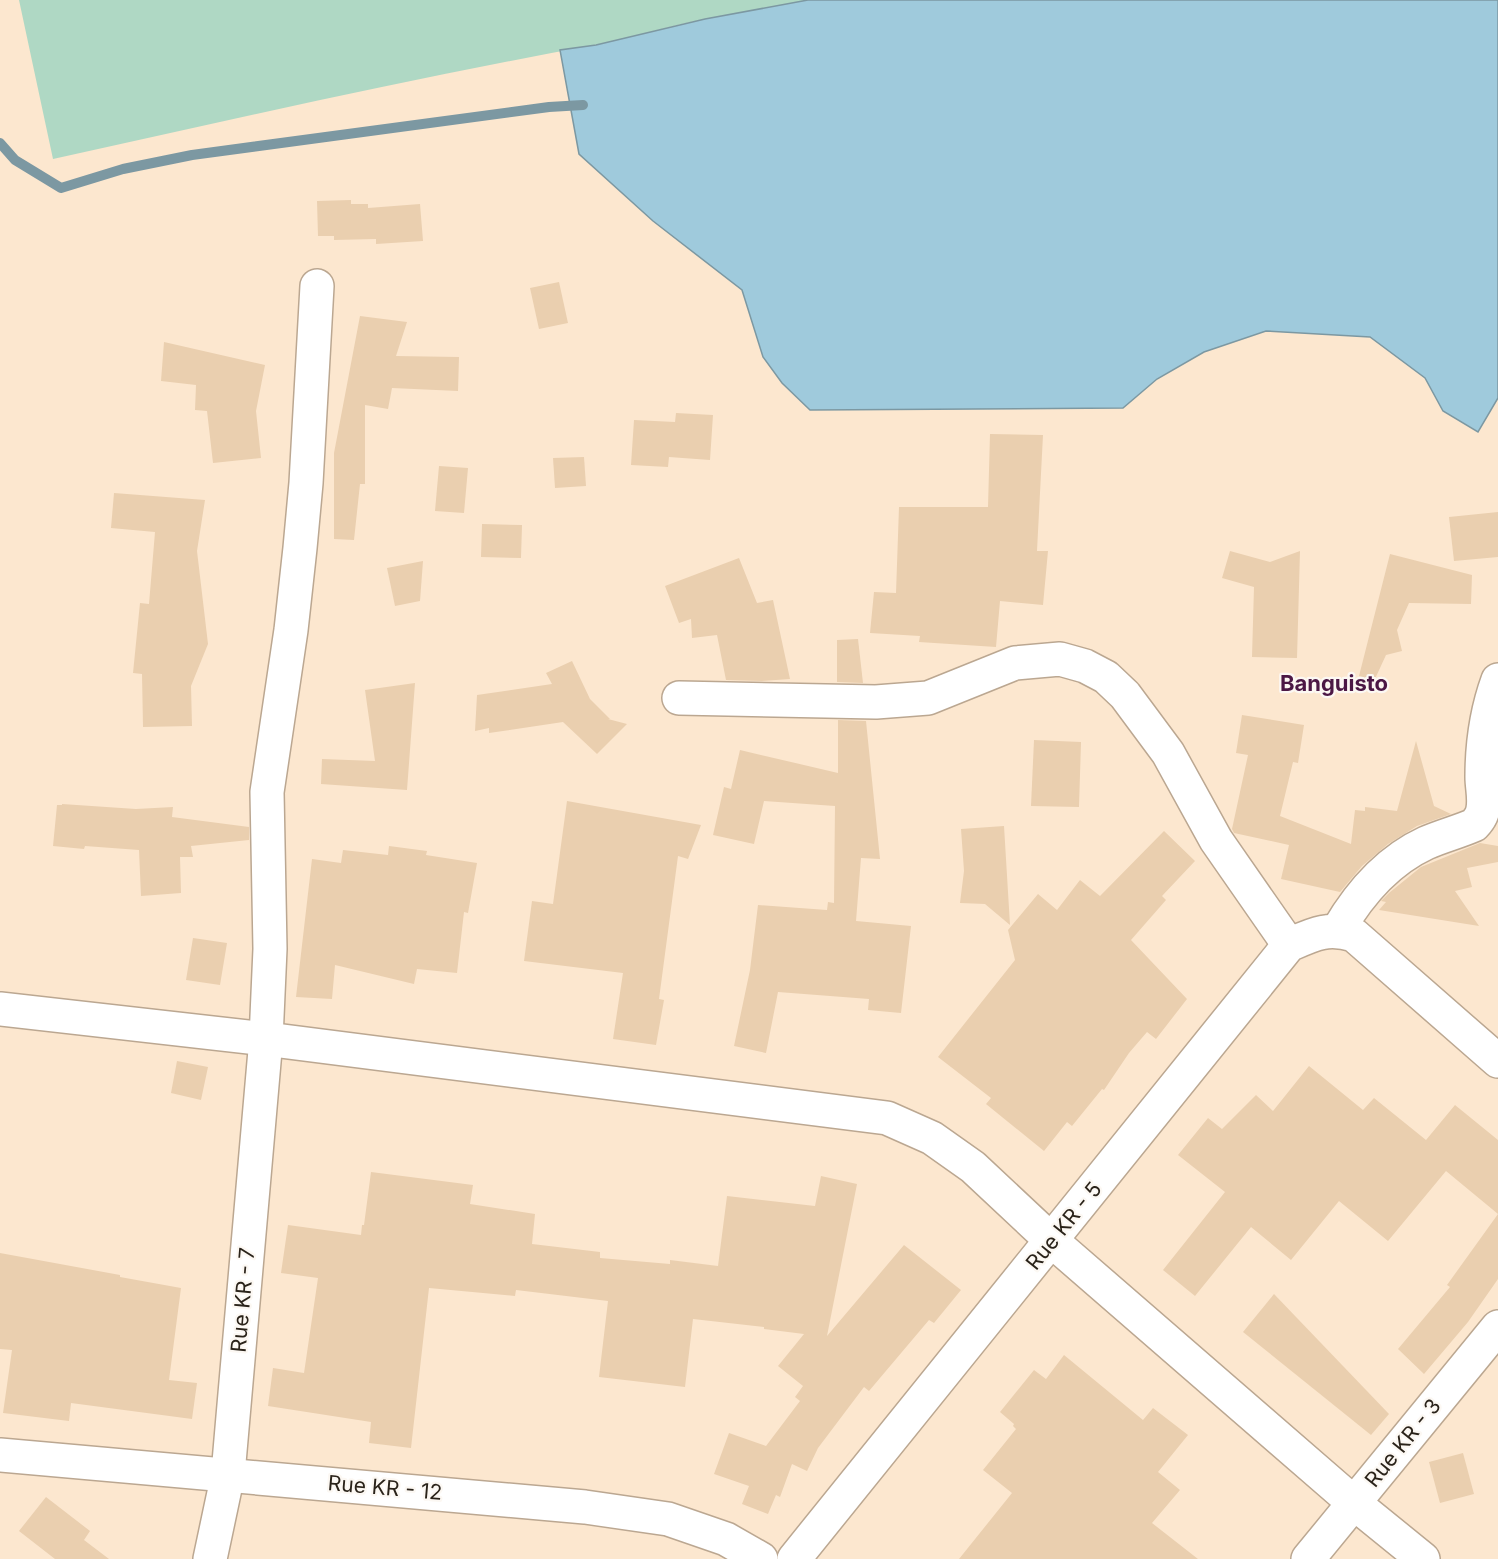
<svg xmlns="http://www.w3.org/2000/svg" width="1498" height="1559" font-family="Inter,sans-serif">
<rect width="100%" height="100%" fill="#fce7cf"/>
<path fill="#afd8c4" d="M 19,0 L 808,0 C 774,7 740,12 706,19 C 668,26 632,38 595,45 C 413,78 233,119 53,159 Z"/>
<path fill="#9fcadc" stroke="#7c98a2" stroke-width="1.5" d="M 808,0 L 1498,0 L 1498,398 L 1478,432 L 1443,411 L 1425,378 L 1370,337 L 1266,331 L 1204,352 L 1157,379 L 1123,408 L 810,410 L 782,383 L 763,357 L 742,290 L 653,221 L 579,154 L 560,50 L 596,45 L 705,19 Z"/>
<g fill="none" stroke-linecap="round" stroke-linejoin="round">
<path stroke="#7c98a2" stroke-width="10" d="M 0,143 L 15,160 L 61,188 L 123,169 L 192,155 L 549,107 L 583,105"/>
</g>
<g fill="#eacfaf">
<path d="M 351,200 L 351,204 L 368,204 L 368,208 L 420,204 L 423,241 L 376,244 L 376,239 L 334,240 L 334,236 L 318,236 L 317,201 Z"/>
<path d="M 559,282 L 568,323 L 539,329 L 530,288 Z"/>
<path d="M 360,316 L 407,322 L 396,356 L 459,357 L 458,391 L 392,388 L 388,409 L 365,405 L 365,484 L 360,484 L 354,540 L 334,539 L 334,453 Z"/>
<path d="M 164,342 L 265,365 L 256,411 L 261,458 L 213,463 L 207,411 L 195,410 L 196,385 L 161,381 Z"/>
<path d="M 676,413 L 713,415 L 710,460 L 669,457 L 668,467 L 631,465 L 634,420 L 675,422 Z"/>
<path d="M 990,434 L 1043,435 L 1037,551 L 1048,551 L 1043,605 L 1000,601 L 996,647 L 919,642 L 920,636 L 870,633 L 874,592 L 896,593 L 899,507 L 988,507 Z"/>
<path d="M 584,457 L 586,486 L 555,488 L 553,458 Z"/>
<path d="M 439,466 L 468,468 L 464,513 L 435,511 Z"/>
<path d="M 114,493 L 205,500 L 197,551 L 208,644 L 191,686 L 192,726 L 143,727 L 142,674 L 133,673 L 140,603 L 149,604 L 155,532 L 111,528 Z"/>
<path d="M 1498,512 L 1498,557 L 1454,561 L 1449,517 Z"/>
<path d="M 482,524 L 522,525 L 521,558 L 481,557 Z"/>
<path d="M 1230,551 L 1270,562 L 1300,551 L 1297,658 L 1252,657 L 1254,587 L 1222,578 Z"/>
<path d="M 1390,554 L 1472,575 L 1471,604 L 1409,603 L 1397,630 L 1402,651 L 1386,655 L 1374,681 L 1359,676 Z"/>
<path d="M 739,558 L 757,603 L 773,600 L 790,679 L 762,681 L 726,680 L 717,635 L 692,638 L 691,619 L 679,623 L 665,586 Z"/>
<path d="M 423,561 L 420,601 L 395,606 L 387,568 Z"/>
<path d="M 858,639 L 863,683 L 837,682 L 837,640 Z"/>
<path d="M 572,661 L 590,699 L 610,719 L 608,719 L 627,724 L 597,754 L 563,722 L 489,733 L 489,728 L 475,731 L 477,695 L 552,684 L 546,673 Z"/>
<path d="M 415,683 L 407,790 L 321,784 L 322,759 L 375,761 L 365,690 Z"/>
<path d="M 1242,715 L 1304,725 L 1298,763 L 1293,762 L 1280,816 L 1351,844 L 1355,810 L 1365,811 L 1365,807 L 1397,811 L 1416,741 L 1434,806 L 1451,814 L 1417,826 L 1388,844 L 1362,866 L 1340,892 L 1281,879 L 1289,845 L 1234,833 L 1232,829 L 1248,755 L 1236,753 Z"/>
<path d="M 838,720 L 866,721 L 880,859 L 861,858 L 856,921 L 911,926 L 901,1013 L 868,1010 L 869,999 L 778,992 L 766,1053 L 734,1046 L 750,970 L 758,905 L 827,910 L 828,902 L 834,903 L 835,806 L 764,801 L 754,844 L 713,835 L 724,787 L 731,789 L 740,750 L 838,773 Z"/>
<path d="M 1034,740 L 1081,742 L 1079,807 L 1031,806 Z"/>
<path d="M 567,801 L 701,825 L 688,859 L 678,856 L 659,999 L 664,1000 L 656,1045 L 613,1039 L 623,973 L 524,961 L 532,901 L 553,904 Z"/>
<path d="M 62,804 L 136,809 L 173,807 L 172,817 L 249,827 L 249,840 L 191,846 L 193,857 L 180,857 L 181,893 L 141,896 L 139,850 L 85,846 L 84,849 L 53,846 L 57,805 L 62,805 Z"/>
<path d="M 1004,826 L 1010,925 L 985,904 L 960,903 L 964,871 L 961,829 Z"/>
<path d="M 1164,831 L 1195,861 L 1162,896 L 1166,900 L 1131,940 L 1187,999 L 1156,1039 L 1147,1032 L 1129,1053 L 1104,1090 L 1102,1089 L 1072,1126 L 1067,1122 L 1044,1151 L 986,1104 L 991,1098 L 938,1057 L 1015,960 L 1008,930 L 1038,894 L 1057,910 L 1080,880 L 1100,896 Z"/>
<path d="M 1480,843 L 1498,846 L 1498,862 L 1467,868 L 1472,887 L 1455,891 L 1479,926 L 1379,910 L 1386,902 L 1381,901 L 1389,893 L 1421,867 Z"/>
<path d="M 389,846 L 427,851 L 426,855 L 477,863 L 468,913 L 464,912 L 457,973 L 417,969 L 414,984 L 335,965 L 332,999 L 296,997 L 312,859 L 341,863 L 343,850 L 388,855 Z"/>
<path d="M 193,938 L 227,943 L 220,985 L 186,980 Z"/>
<path d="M 177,1061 L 208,1067 L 201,1100 L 171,1093 Z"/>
<path d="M 1309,1066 L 1363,1110 L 1374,1098 L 1426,1140 L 1455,1105 L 1498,1140 L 1498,1279 L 1468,1322 L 1424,1374 L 1398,1349 L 1450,1287 L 1447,1285 L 1498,1214 L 1446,1171 L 1388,1241 L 1339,1201 L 1291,1260 L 1251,1227 L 1195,1296 L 1163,1270 L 1225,1192 L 1178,1155 L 1208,1118 L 1222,1129 L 1256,1095 L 1273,1111 Z"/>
<path d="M 371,1172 L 473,1185 L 470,1204 L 535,1214 L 532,1244 L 600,1252 L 600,1258 L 670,1264 L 670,1260 L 718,1266 L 727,1196 L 815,1206 L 821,1176 L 857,1184 L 827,1336 L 904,1245 L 961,1290 L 934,1323 L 929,1320 L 869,1391 L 864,1387 L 818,1448 L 807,1471 L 792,1464 L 780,1497 L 776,1495 L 768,1514 L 742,1504 L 749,1486 L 714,1474 L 729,1433 L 766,1446 L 800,1401 L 795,1397 L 803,1386 L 778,1366 L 804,1334 L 764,1329 L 764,1327 L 693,1319 L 685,1387 L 599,1377 L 608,1301 L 516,1290 L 515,1296 L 429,1288 L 411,1448 L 369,1443 L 371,1422 L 268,1406 L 273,1368 L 304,1373 L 318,1278 L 281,1273 L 288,1225 L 361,1235 L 362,1225 L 364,1225 Z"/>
<path d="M 0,1253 L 120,1275 L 120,1277 L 181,1288 L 169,1380 L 197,1383 L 192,1419 L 71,1403 L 69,1421 L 3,1413 L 12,1350 L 0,1349 Z"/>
<path d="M 1274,1294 L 1389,1414 L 1371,1435 L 1243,1332 Z"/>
<path d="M 1064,1355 L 1143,1420 L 1153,1408 L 1188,1435 L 1158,1472 L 1180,1490 L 1152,1523 L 1198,1559 L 959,1559 L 1012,1493 L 983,1470 L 1016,1429 L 1013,1426 L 1014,1424 L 1000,1412 L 1034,1370 L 1046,1379 Z"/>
<path d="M 1463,1453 L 1474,1494 L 1440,1503 L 1429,1462 Z"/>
<path d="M 46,1497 L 90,1531 L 84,1540 L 109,1559 L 55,1559 L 19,1531 Z"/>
</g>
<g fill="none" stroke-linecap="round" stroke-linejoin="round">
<g stroke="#bba791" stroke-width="36">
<g id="minor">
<path d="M 679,698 L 876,702 L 928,698 L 1015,663 L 1060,659 L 1085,666 L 1106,677 L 1125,695 L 1168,753 L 1216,840 L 1289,945"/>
<path d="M 1338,930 C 1359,894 1387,861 1426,843 C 1442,836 1458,832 1474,825 C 1479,820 1482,816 1483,809 C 1485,798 1482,787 1482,777 C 1482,744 1487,710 1498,680"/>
<path d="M 0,1009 L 266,1039 L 887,1118 L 932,1138 L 973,1167 L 1052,1241 L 1354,1503 L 1423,1559"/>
<path d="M 0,1455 L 585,1507 L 668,1519 L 726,1539 L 761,1559"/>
<path d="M 210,1559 L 228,1474 L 266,1039 L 270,949 L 267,792 L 291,630 L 300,548 L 306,483 L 317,286"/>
<path d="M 794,1559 L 1289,945 C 1314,934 1327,927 1354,935 L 1498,1061"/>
<path d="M 1308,1559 L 1498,1327"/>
</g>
</g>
<use href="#minor" stroke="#fff" stroke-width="33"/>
</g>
<g text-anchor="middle" stroke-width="4.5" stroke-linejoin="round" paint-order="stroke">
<g font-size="21" fill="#2a231a" stroke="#fcf8f3">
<text transform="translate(1064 1226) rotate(-51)" y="7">Rue KR - 5</text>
<text transform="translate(243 1300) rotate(-85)" y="7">Rue KR - 7</text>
<text transform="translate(1403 1443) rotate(-51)" y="7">Rue KR - 3</text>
<text transform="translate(385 1488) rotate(5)" y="7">Rue KR - 12</text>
</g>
<g font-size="22" font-weight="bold" fill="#4c1845" stroke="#fcf8f3">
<text x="1334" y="691">Banguisto</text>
</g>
</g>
</svg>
